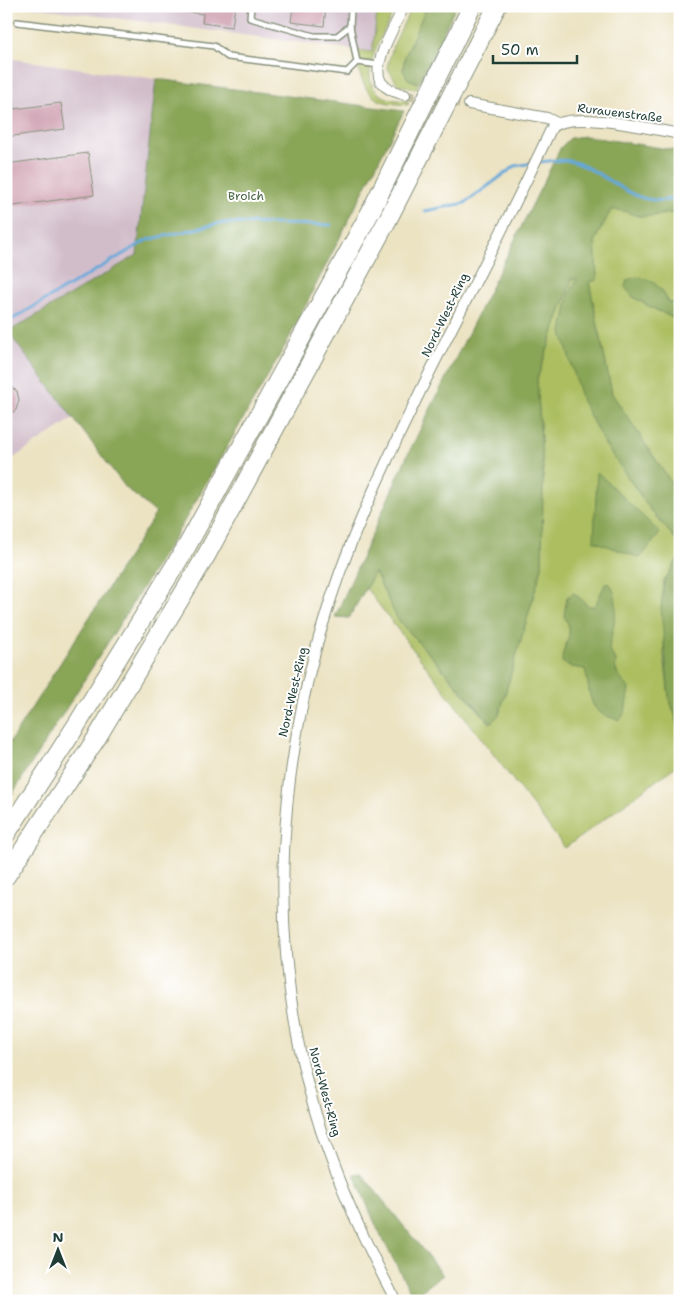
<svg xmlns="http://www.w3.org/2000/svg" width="686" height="1307" font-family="'Shantell Sans',sans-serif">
<rect width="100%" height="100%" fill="#fff"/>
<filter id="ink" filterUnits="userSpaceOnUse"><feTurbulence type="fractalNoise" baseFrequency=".02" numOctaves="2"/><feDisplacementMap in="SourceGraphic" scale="10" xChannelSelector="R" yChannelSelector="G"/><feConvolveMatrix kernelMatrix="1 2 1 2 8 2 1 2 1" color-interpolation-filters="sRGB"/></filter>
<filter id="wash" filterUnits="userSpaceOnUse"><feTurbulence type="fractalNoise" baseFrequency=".0096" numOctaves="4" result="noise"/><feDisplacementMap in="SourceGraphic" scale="20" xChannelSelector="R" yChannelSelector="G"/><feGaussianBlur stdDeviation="1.12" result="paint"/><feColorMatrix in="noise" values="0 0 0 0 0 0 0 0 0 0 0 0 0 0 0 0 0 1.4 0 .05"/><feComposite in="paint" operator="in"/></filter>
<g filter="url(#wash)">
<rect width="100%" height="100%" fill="#ece3c3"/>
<g fill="#d1bdca">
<path d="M 25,6 L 378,6 L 372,52 Z"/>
<path d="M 6,58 L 156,79 L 137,255 L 8,332 L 74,418 L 6,463 Z"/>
</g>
<g fill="#acbe61" stroke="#667e4a">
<path d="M 378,6 L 397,6 C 387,27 351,80 383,96 C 390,100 401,100 409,101 L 408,105 C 398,104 386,104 377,99 C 362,91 356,65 357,50 L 372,52 Z"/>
<path d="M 412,6 L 427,6 L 405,56 L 403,70 L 408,79 L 419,83 L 416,89 L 398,85 L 387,67 L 393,46 Z"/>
<path d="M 619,209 C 626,210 632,214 638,216 C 648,218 668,213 680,212 L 680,303 L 669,303 L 662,290 L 633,297 L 680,321 L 680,496 L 612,394 L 589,282 L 597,280 L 595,240 L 611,210 Z"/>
<path d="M 577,278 L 604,443 L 652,512 L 680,544 L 680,556 L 664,581 L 664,656 L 669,697 L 680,730 L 680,763 L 565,848 L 366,588 L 375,572 L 397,618 L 490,723 L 499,715 L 542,567 L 543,471 L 537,379 L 572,279 Z"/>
</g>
<g fill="#89a557" stroke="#547146">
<path d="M 427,6 L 456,6 L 419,83 L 408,79 L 403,70 L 405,56 Z"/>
<path d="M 156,79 L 404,111 L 285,346 L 182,525 L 6,804 L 6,748 L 156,513 L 126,488 L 8,332 L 137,255 Z"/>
<path d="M 585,136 L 680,151 L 680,212 C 667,212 651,218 639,216 C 629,214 623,209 611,210 L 595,240 L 597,280 L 589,282 L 612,394 L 680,496 L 680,544 L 652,512 L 604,443 L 582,401 L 562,332 L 569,294 L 577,279 L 572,279 L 537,379 L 543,471 L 542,567 L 499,715 L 491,723 L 397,618 L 375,572 L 349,618 L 335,617 L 407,456 L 561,147 L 570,138 Z"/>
<path d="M 637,277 C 655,279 660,287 669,303 L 680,303 L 680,321 L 650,307 L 633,297 L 625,287 L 627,280 Z"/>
<path d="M 597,472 L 660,533 L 640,558 L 594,541 Z"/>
<path d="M 680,556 L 680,730 L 669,697 L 661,609 L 664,581 Z"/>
<path d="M 605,584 L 610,584 C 623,604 611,629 609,650 L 616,661 C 613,672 622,680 629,688 L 625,712 L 620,720 C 585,713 592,696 585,669 L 571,667 L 562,662 C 562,642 577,636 564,616 L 567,597 L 574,593 L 589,606 L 595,606 Z"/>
<path d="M 361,1173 L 443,1275 L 413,1297 L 377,1228 L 354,1174 Z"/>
</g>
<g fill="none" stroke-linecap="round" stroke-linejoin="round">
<g stroke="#64a8d9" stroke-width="3">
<path d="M 539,162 C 551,161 565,158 577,163 C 613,177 638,212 680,197"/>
<path d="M 425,211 L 465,203 L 515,166 L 533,163"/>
<path d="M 6,323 L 147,240 L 221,223 L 331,225"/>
</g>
</g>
<g id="blocks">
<g fill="#c994a7">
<path d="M 161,6 L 235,6 L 232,27 L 202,23 L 203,14 L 161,8 Z"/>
<path d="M 293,6 L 326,6 L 324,26 L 291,22 Z"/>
<path d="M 12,91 L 14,109 L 61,103 L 65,129 L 6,137 L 6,92 Z"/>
<path d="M 88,153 L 94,195 L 6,207 L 6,164 Z"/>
<path d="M 6,384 L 17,391 L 19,400 L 16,410 L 6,416 Z"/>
</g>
</g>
</g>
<g filter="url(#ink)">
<use href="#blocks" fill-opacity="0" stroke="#86907c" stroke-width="1"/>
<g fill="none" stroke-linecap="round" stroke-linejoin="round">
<path stroke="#c3c2a6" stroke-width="10" stroke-dasharray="10 5" stroke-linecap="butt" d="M 405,95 L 469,104"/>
<g stroke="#86907c" stroke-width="8">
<g id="service">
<path d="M 251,6 L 250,18 L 314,36 L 337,36 L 350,26 L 351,10"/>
<path d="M 17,22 L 214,46 L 228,57 L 347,72 L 357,62"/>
<path d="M 350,26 L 357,62 L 379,65"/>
</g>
</g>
<g stroke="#86907c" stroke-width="12">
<g id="minor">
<path d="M 404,6 C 397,23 370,65 381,82 C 387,90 396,92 405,95"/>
<path d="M 469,104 L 547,118 L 557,123"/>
<path d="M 396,1301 C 364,1241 334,1177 315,1111 C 256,909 283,695 367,505 C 423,377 493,254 552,127 C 574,110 651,129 680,134"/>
</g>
</g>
<g stroke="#86907c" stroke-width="20">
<g id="motorway">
<path d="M 6,834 L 76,726 L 187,546 L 371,211 L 472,6"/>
<path d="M 6,876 L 96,739 L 207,554 L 388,219 L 497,6"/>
</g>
</g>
<use href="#service" stroke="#fff" stroke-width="5"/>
<use href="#minor" stroke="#fff" stroke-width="10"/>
<use href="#motorway" stroke="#fff" stroke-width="18"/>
</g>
</g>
<g text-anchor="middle" stroke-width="4" stroke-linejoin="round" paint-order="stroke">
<g font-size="12" fill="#1f3d34" stroke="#fff">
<text transform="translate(620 113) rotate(7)" y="4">Rurauenstraße</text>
<text transform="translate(445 315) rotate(-64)" y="4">Nord-West-Ring</text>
<text transform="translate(293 692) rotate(-77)" y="4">Nord-West-Ring</text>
<text transform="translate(325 1092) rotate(75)" y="4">Nord-West-Ring</text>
</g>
<g font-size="12" fill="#496442" stroke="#fff">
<text x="246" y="200">Broich</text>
</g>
</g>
<rect width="686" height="1307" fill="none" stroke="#fff" stroke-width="25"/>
<g transform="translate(58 1250)" stroke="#ffffff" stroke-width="4" paint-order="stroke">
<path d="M0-4L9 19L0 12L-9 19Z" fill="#1f3d34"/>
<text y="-8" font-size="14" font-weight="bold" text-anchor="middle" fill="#1f3d34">N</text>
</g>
<path d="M493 55v8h84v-8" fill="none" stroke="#1f3d34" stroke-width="2.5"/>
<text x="501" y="55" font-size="15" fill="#1f3d34" stroke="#ffffff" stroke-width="4" paint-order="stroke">50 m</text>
</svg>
